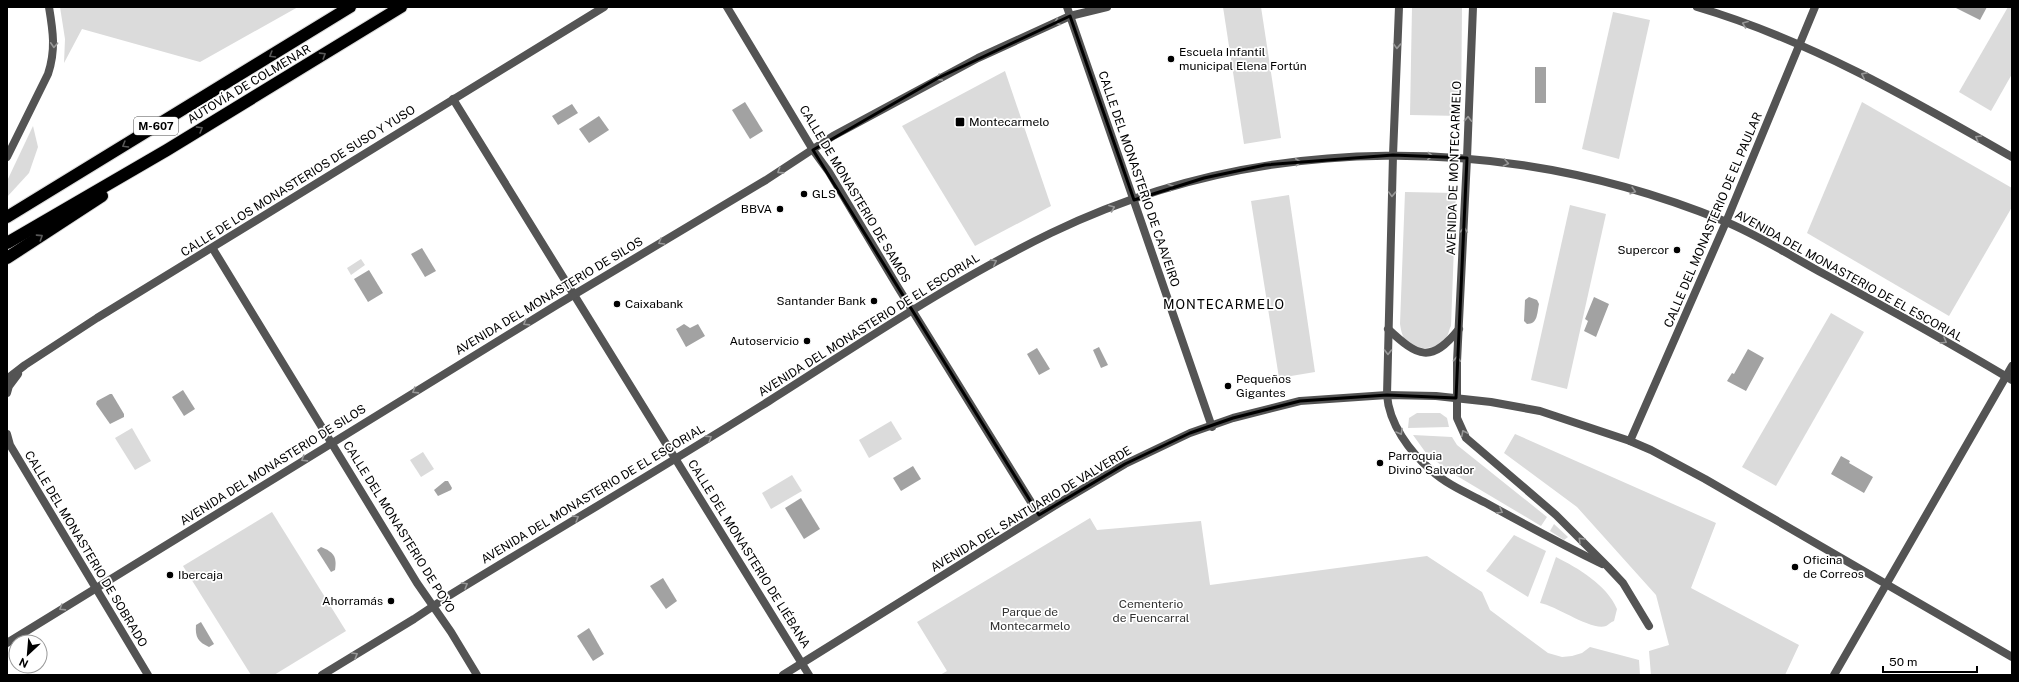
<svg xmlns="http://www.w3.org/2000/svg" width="2019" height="682" font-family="'Public Sans',sans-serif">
<rect width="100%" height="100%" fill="#fff"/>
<g fill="#dbdbdb">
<path d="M 60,7 L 298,7 L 200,62 L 82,29 L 64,63 L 65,39 Z"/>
<path d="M 1223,7 L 1261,7 L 1281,138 L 1244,144 Z"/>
<path d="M 1412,7 L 1462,7 L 1461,116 L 1410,115 Z"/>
<path d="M 2008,7 L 2012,7 L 2012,74 L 1991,111 L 1959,92 Z"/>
<path d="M 1613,12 L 1650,20 L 1619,159 L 1582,149 Z"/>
<path d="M 1005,71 L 1051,206 L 975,246 L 902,126 Z"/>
<path d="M 1862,102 L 2012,188 L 2012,207 L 1949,316 L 1807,233 Z"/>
<path d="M 33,126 L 38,147 L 29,173 L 7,197 L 7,181 Z"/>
<path d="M 1405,192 L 1456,193 L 1451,326 C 1449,329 1449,334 1446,338 C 1439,350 1417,351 1407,342 C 1402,337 1401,330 1400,324 Z"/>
<path d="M 1289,195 L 1315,372 L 1279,378 L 1251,201 Z"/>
<path d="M 1570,205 L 1606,214 L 1567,389 L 1531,380 Z"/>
<path d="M 361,259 L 365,265 L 351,275 L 347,268 Z"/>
<path d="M 1831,313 L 1864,332 L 1776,486 L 1742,467 Z"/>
<path d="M 1417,413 L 1440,413 L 1447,418 L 1449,427 L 1408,428 L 1409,418 Z"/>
<path d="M 891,421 L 902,439 L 869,458 L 859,440 Z"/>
<path d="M 132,428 L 151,461 L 135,470 L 115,438 Z"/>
<path d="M 1515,434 L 1716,523 L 1691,588 L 1799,645 L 1785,675 L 1651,675 L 1649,651 L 1669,645 L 1656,595 L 1577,507 L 1504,453 Z"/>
<path d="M 1413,435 L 1452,437 L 1457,445 L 1547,517 L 1541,526 L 1447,470 L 1426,453 Z"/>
<path d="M 423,452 L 434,469 L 421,477 L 410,460 Z"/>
<path d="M 792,475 L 802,491 L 771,509 L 762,493 Z"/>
<path d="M 272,512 L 346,631 L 274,675 L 251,675 L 183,566 Z"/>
<path d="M 1090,518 L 1097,530 L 1201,521 L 1210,585 L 1427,556 L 1482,592 L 1490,610 L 1548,653 L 1562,657 L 1572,656 L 1582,653 L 1590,647 L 1639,660 L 1640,675 L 940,675 L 947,671 L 917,622 Z"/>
<path d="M 1554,524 L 1568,537 L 1564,540 L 1550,531 Z"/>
<path d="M 1514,535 L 1546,551 L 1528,597 L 1486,571 Z"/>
<path d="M 1556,557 C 1578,568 1607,585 1617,609 L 1614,621 C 1611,622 1608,625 1606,626 C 1591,631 1557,606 1540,603 Z"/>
</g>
<g fill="#a2a2a2">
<path d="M 1954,7 L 1987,7 L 1980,20 Z"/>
<rect x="1535" y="67" width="11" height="36"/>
<path d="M 745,102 L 763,131 L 750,139 L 732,110 Z"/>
<path d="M 572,104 L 578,113 L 558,125 L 552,116 Z"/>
<path d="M 599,116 L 609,130 L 589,143 L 579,129 Z"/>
<path d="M 422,248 L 436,271 L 425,277 L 411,254 Z"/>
<path d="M 369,270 L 383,293 L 368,302 L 354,279 Z"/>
<path d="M 1529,297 L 1537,300 L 1539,304 C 1537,313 1538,324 1527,324 L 1524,321 L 1525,300 Z"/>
<path d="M 1594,297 L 1609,304 L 1596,337 L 1584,331 L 1588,321 L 1585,319 Z"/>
<path d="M 684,324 L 690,328 L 698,324 L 705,336 L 686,347 L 676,329 Z"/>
<path d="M 1099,347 L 1108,365 L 1101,368 L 1093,350 Z"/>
<path d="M 1037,348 L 1050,369 L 1039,375 L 1027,354 Z"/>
<path d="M 1748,349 L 1764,358 L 1746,391 L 1727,381 L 1732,373 L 1734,374 Z"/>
<path d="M 183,390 L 195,409 L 184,416 L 172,397 Z"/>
<path d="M 110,394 L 112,394 L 124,414 L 124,417 L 110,424 L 96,404 L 97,401 Z"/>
<path d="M 1841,456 L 1850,461 L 1849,463 L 1873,477 L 1864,493 L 1831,474 Z"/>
<path d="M 913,466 L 921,479 L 901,491 L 893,478 Z"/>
<path d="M 445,481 L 448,481 L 452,488 L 451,490 L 438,496 L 434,490 Z"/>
<path d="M 801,498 L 820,529 L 804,539 L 785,508 Z"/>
<path d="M 321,547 C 334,552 337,557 335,570 L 331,572 L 317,550 Z"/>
<path d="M 663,578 L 677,601 L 666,609 L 650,586 Z"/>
<path d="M 201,622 L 214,644 L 209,647 C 198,642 195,637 196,625 Z"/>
<path d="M 589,628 L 604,654 L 593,661 L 577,636 Z"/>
</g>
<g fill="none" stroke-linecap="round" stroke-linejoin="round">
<g stroke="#dbdbdb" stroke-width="14">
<g id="motorway">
<path d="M 7,217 L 350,7"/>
<path d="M 7,243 L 167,150 L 401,7"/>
<path d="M 7,258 L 102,196"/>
</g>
</g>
<g stroke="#545454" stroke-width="8">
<path d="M 727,7 L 813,150 L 829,172 L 899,289 L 1039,515"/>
<path d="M 1067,7 L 1212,427"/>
<path d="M 453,99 L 809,675"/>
<path d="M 1393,155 L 1387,395 C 1389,424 1410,452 1431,470 C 1446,484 1467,493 1486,503 C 1524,524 1563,545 1602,564"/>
<path d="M 7,157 L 48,74 C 56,50 53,31 49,7"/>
<path d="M 1467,158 L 1457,362 L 1457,418 L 1466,438 L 1556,515 L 1608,567 L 1623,583 L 1649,626"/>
<path d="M 213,249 L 417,583 L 451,632 L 477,675"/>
<path d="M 1388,329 C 1418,357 1431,364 1459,329"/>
<path d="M 7,379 L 25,365 L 97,318 L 604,7"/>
<path d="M 7,393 L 9,386 L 18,374"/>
<path d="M 7,434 L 10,445 L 148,675"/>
<path d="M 1630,441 L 1726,222 L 1815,7"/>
<path d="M 783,675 L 1059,503 L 1125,464 L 1190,433 L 1233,418 L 1300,401 L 1387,395 L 1436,396 L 1491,402 L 1540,411 L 1630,441 L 1651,450 L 1705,479 L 2012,657"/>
<path d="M 1834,675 L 2012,366"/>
</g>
<g stroke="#545454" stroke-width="8">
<path d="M 1697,7 C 1809,40 1911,99 2012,157"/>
<path d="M 1393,155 L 1399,7"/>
<path d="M 1467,158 L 1473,7"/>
<path d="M 7,643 L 555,306 L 766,180 L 833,136 L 978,58 L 1070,16 L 1107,7"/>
<path d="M 322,675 L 414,619 L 450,595 C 556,530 664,467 769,401 C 861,343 952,281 1051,233 C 1262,131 1509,133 1724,221 C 1758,235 1791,256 1824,274 C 1887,308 1950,343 2012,380"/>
</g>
<use href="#motorway" stroke="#000" stroke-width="12"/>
</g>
<defs><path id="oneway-chevron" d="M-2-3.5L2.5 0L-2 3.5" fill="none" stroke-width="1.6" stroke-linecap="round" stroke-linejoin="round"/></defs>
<g stroke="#989898">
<use href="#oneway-chevron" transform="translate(1057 22) rotate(157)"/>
<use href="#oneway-chevron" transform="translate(1745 24) rotate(-159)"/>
<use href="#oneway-chevron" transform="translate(54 45) rotate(93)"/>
<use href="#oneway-chevron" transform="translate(1397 46) rotate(92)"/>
<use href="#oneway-chevron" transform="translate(1864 75) rotate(-154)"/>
<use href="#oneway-chevron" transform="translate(939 78) rotate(152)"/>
<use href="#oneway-chevron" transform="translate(1468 119) rotate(-88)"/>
<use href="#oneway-chevron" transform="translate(1978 138) rotate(-150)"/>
<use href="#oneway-chevron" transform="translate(1430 156) rotate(2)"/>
<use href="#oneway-chevron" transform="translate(1298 162) rotate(-6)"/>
<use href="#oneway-chevron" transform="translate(1506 163) rotate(11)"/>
<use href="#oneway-chevron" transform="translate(780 171) rotate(147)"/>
<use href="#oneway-chevron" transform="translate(1171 187) rotate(-16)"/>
<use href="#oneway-chevron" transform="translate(1633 191) rotate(16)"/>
<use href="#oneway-chevron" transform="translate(1392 194) rotate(92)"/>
<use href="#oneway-chevron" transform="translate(1112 208) rotate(-22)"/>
<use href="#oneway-chevron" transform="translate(1464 230) rotate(-87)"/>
<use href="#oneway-chevron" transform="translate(661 242) rotate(150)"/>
<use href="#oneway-chevron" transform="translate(994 262) rotate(-27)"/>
<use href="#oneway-chevron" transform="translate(526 323) rotate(148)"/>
<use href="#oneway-chevron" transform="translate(1944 341) rotate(30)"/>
<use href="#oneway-chevron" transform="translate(1388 352) rotate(91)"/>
<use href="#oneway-chevron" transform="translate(1457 359) rotate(-87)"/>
<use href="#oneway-chevron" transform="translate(415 391) rotate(148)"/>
<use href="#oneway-chevron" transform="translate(1400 432) rotate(60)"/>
<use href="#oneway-chevron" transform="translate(1464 433) rotate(-117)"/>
<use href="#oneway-chevron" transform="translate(709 438) rotate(-32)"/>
<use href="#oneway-chevron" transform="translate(304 459) rotate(148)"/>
<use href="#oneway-chevron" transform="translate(1500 511) rotate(29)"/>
<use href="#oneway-chevron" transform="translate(576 518) rotate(-31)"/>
<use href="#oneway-chevron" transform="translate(1581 540) rotate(-135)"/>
<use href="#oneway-chevron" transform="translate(465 585) rotate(-31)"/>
<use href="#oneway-chevron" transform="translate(62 608) rotate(148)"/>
<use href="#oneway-chevron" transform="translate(355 655) rotate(-31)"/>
</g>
<g stroke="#595959">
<use href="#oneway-chevron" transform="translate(272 55) rotate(149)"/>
<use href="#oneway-chevron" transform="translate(323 55) rotate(-32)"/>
<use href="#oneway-chevron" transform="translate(200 129) rotate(-31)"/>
<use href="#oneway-chevron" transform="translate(125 145) rotate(149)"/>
<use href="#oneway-chevron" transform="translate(40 237) rotate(-33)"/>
</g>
<path fill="none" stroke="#000" stroke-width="3" stroke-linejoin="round" d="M 1070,16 L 1134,200 L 1204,178 L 1265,165 L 1393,155 L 1467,158 L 1456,398 L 1387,395 L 1300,401 L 1233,418 L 1190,433 L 1125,464 L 1039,515 L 813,150 L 938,78 Z"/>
<g fill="#000" stroke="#fff" stroke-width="1.5">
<circle cx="1171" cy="59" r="4"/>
<rect x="955" y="117" width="10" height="10" rx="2"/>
<circle cx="804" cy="194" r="4"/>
<circle cx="780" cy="209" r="4"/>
<circle cx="1677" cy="250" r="4"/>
<circle cx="874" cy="301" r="4"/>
<circle cx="617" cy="304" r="4"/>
<circle cx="807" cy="341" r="4"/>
<circle cx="1228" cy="386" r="4"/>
<circle cx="1380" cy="463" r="4"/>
<circle cx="1795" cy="567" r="4"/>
<circle cx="170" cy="575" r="4"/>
<circle cx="391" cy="601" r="4"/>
</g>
<g text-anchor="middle" stroke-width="3.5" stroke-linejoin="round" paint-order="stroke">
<rect fill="#fff" stroke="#4c4c4c" stroke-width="1" x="134" y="117" width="44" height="18" rx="3"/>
<g font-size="11" font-weight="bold" fill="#000">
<text x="156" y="130">M-607</text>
</g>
<g font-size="12" fill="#000" stroke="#fff" text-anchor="start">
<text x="1179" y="56">Escuela Infantil<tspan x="1179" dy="14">municipal Elena Fortún</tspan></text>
<text x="969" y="126">Montecarmelo</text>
<text x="812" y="198">GLS</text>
<text x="772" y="213" text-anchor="end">BBVA</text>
<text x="1669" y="254" text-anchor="end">Supercor</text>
<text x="866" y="305" text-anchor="end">Santander Bank</text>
<text x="625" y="308">Caixabank</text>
<text x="799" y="345" text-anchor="end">Autoservicio</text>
<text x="1236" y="383">Pequeños<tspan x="1236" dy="14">Gigantes</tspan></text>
<text x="1388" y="460">Parroquia<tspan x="1388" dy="14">Divino Salvador</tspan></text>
<text x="1803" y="564">Oficina<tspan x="1803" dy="14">de Correos</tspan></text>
<text x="178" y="579">Ibercaja</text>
<text x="383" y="605" text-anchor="end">Ahorramás</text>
</g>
<g font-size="12" fill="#000" stroke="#fff">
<text transform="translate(249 84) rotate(-31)" y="4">AUTOVÍA DE COLMENAR</text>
<text transform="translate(1454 168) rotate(-88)" y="4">AVENIDA DE MONTECARMELO</text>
<text transform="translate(1139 179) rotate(71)" y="4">CALLE DEL MONASTERIO DE CAAVEIRO</text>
<text transform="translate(298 181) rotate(-32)" y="4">CALLE DE LOS MONASTERIOS DE SUSO Y YUSO</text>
<text transform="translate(855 194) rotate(59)" y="4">CALLE DE MONASTERIO DE SAMOS</text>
<text transform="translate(1713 220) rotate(-67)" y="4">CALLE DEL MONASTERIO DE EL PAULAR</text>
<text transform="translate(1849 276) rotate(29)" y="4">AVENIDA DEL MONASTERIO DE EL ESCORIAL</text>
<text transform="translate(549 296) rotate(-31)" y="4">AVENIDA DEL MONASTERIO DE SILOS</text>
<text transform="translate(869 325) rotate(-32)" y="4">AVENIDA DEL MONASTERIO DE EL ESCORIAL</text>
<text transform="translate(273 465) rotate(-32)" y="4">AVENIDA DEL MONASTERIO DE SILOS</text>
<text transform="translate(593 494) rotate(-31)" y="4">AVENIDA DEL MONASTERIO DE EL ESCORIAL</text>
<text transform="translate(1031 509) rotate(-31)" y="4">AVENIDA DEL SANTUARIO DE VALVERDE</text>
<text transform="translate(399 527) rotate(58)" y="4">CALLE DEL MONASTERIO DE POYO</text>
<text transform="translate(86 549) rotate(59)" y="4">CALLE DEL MONASTERIO DE SOBRADO</text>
<text transform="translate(749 554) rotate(58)" y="4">CALLE DEL MONASTERIO DE LIÉBANA</text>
</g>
<g font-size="12" fill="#323232" stroke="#fff">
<text x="1151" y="608">Cementerio<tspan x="1151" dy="14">de Fuencarral</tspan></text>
<text x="1030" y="616">Parque de<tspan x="1030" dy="14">Montecarmelo</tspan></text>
</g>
<g font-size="13" letter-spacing="1" fill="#000" stroke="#fff">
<text x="1224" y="309">MONTECARMELO</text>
</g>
</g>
<rect width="2019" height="682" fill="none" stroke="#000000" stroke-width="16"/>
<g transform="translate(28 654) rotate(206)"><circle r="19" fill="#ffffff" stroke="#999999"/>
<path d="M0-3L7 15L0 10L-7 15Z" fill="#000000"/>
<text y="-6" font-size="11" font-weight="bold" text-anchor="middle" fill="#000000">N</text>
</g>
<path d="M1883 666v6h94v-6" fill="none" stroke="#000000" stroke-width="2"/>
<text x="1889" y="666" font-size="12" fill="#000000" stroke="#ffffff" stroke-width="3" paint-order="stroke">50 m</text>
</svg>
